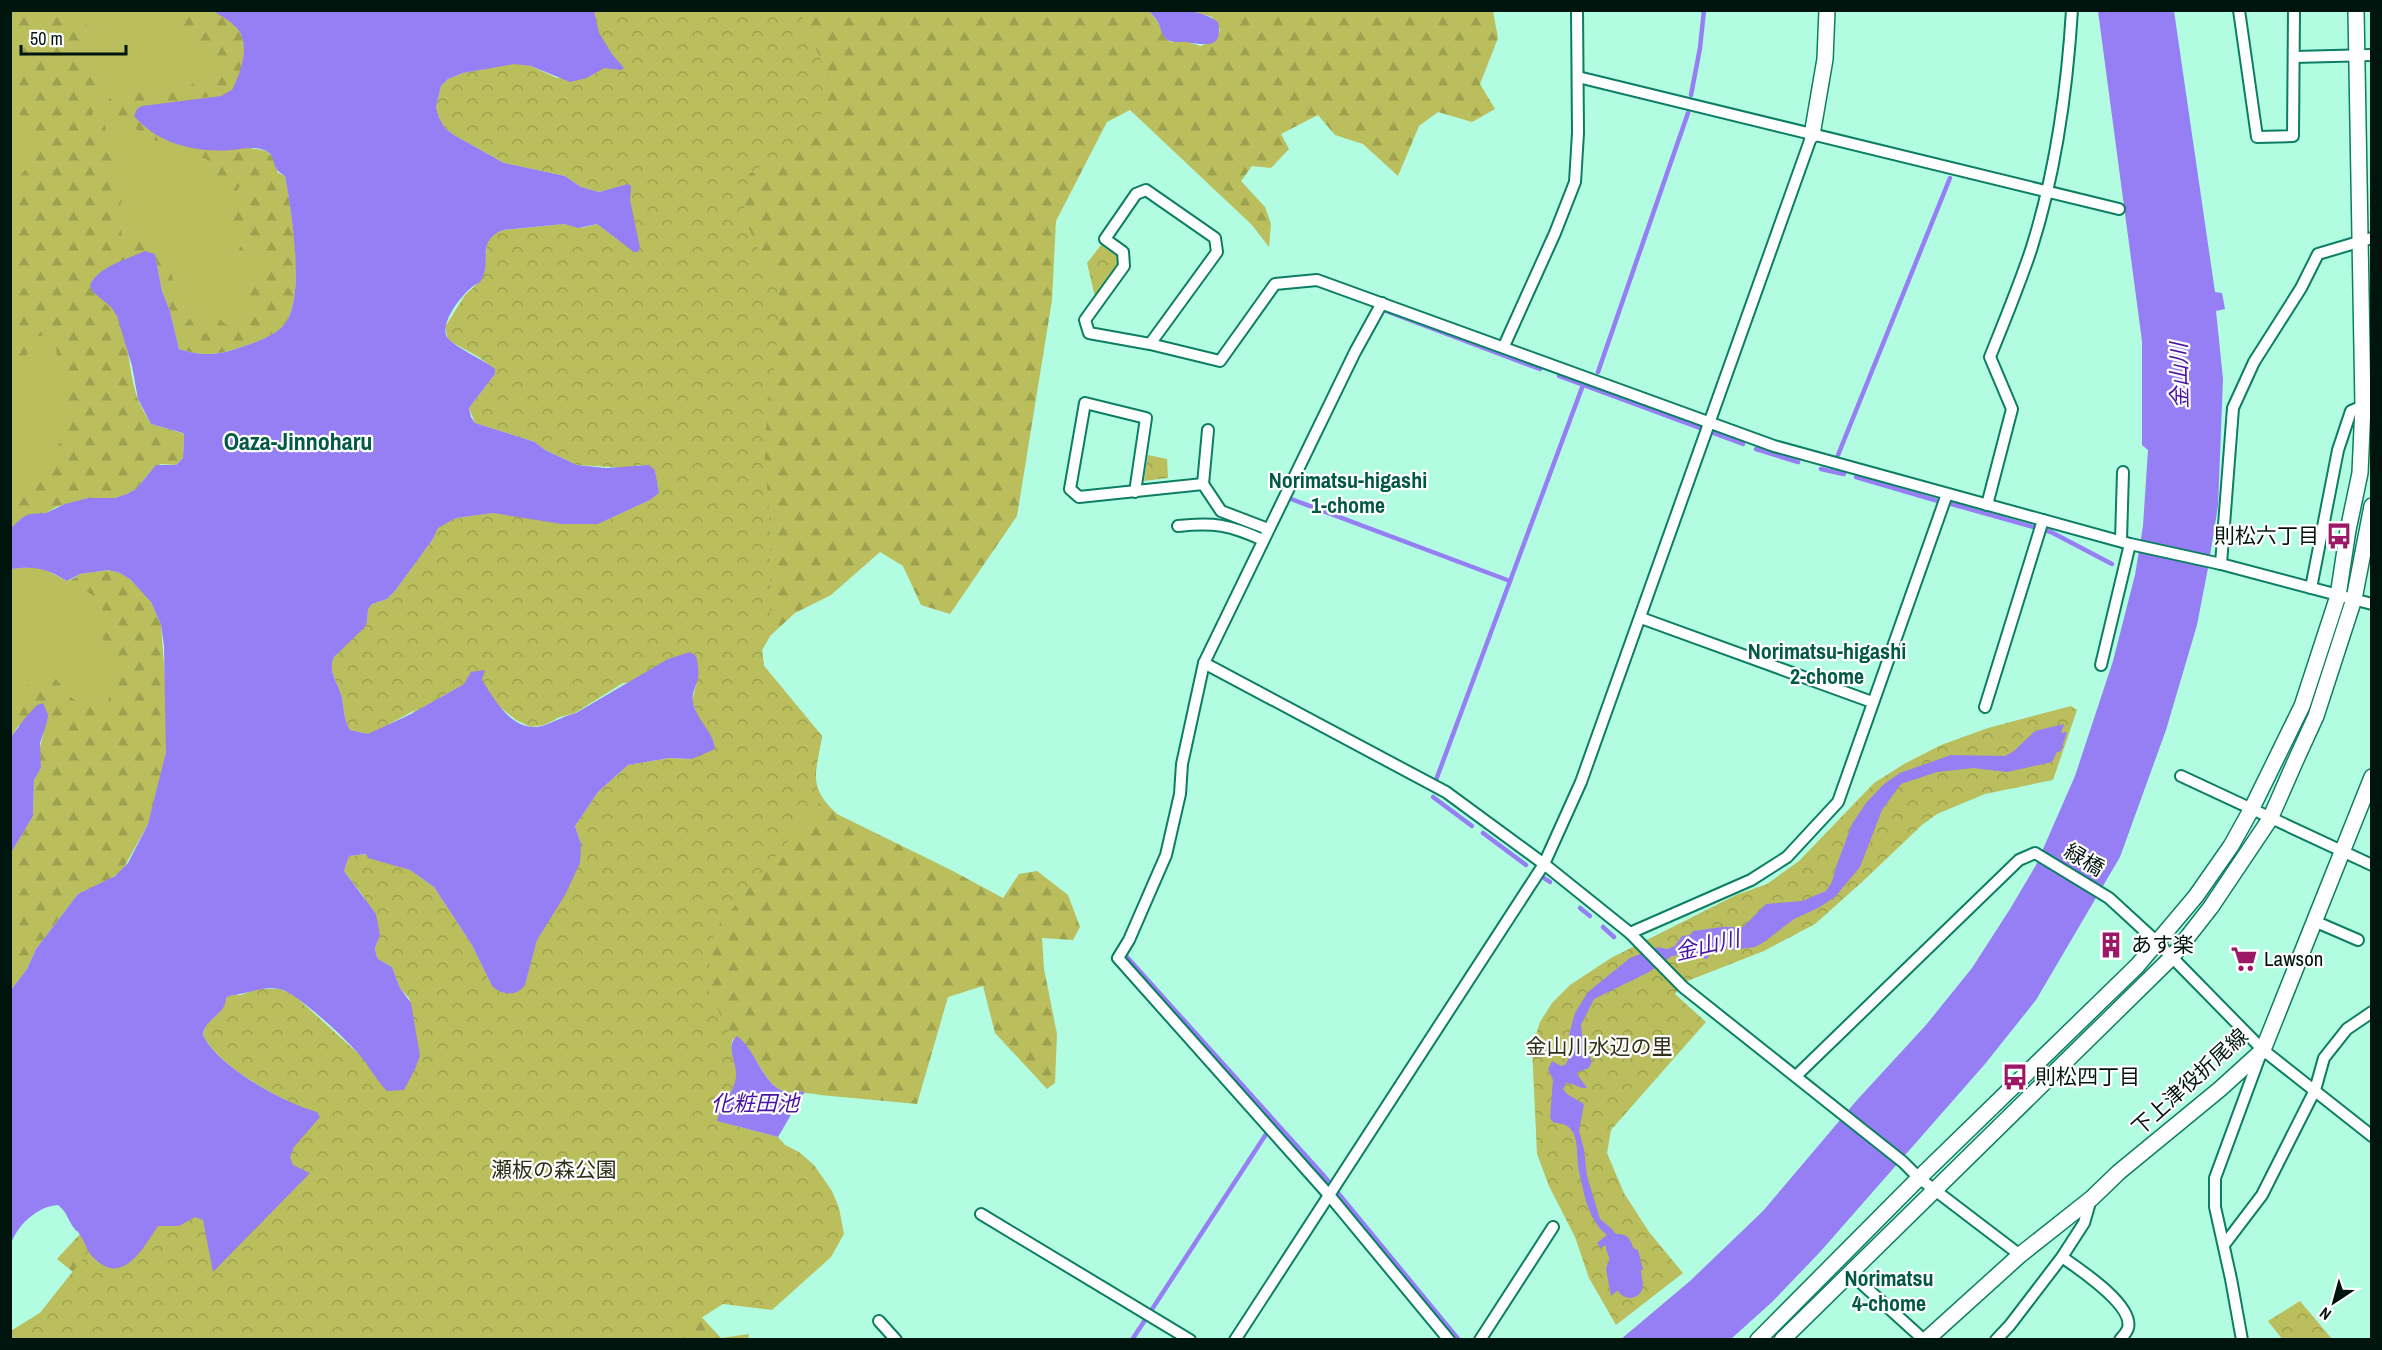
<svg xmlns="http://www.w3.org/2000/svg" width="2382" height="1350" font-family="'Archivo Narrow','Noto Sans JP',sans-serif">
<defs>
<pattern id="forest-firs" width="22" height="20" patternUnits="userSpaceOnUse" patternTransform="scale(1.5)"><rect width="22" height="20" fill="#babe5c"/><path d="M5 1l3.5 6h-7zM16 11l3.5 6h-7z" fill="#9ea24f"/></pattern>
<pattern id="park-crowns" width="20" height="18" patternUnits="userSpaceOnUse" patternTransform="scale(1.5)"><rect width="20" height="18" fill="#babe5c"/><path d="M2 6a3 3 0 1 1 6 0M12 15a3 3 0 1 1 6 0" fill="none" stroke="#9ea24f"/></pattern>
</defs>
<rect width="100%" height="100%" fill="#b2fce2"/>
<g fill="#babe5c">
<path d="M 11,11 L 214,11 L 252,148 L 294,231 L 296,263 L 293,300 L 193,354 L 157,259 L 136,255 L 98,442 L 11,528 Z"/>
<path d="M 30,567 L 42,568 L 67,581 L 93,571 L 135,668 L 101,741 L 11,719 L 11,569 Z"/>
</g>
<g fill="url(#forest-firs)">
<path d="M 11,11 L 82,11 L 88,31 L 76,50 L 99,78 L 92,116 L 104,123 L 117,169 L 122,201 L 114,215 L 121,224 L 122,237 C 132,236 145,234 154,241 C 175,258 175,303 183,327 L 189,319 L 196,321 L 196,332 L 205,334 L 210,320 L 220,319 L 225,324 L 238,325 L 241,314 L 248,312 L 255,302 L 247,297 L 251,289 L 245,284 L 250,270 L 263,267 L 259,258 L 262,252 L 257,250 L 251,257 L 243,256 L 239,249 L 245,240 L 241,238 L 236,242 L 230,236 L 234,229 L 230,218 L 239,206 L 239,197 L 244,191 L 249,192 L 252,184 L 242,167 L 234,177 L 240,186 L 234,195 L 221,196 L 220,181 L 211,173 L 215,168 L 206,159 L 146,137 L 128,122 L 120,124 L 106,111 L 106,103 L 115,92 L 186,89 L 193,83 L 196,70 L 214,76 L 217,64 L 207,59 L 197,45 L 200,36 C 191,30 182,33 173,27 L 173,10 C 184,11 204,7 215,11 C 225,16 239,26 242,37 C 248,53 240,83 228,94 L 142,106 C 147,115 153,132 162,138 C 171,144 187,149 198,150 C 215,151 261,143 271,155 C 275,159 276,167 278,173 L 285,176 C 291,208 307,301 283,326 C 272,337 256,342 242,347 C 217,355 205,357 179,349 L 170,311 L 162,291 L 155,254 L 145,251 L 116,264 L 98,297 C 130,322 126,355 135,390 C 138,403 145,413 151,424 L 182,433 L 184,436 L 183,458 L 176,465 L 161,464 L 152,470 L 136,489 L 127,494 L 115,498 L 88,498 L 56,507 L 46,513 L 23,517 L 11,528 L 11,487 L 36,483 L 50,474 L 49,456 L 64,438 L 66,402 L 57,361 L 56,341 L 51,335 L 36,336 C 31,351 27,359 11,363 L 11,185 L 28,167 L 26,150 L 39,142 L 11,102 Z"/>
<path d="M 594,11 L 1149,11 L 1158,22 L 1165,38 L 1171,42 L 1188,42 L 1200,46 L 1214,42 L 1220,30 L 1212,17 L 1191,11 L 1493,11 L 1498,38 L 1480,84 L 1495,109 L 1472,122 L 1438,112 L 1419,126 L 1398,176 L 1363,144 L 1335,135 L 1318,115 L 1281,134 L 1289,149 L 1271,168 L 1252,166 L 1241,181 L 1265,207 L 1271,224 L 1269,247 L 1252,225 L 1130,110 L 1107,122 L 1056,221 L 1052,300 L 1017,516 L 950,614 L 921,605 L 903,566 L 880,552 L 831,595 L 795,613 L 770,636 L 762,650 L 764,666 L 822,736 C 816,773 807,786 837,814 L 951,870 L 1003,898 L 1019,874 L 1037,871 L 1068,895 L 1080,927 L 1073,940 L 1042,938 L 1044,969 L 1057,1034 L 1055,1083 L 1047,1089 L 995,1033 L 983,986 L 948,997 L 917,1104 L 820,1095 C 808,1092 797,1094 787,1092 C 764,1088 756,1049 737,1037 L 732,1040 L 682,1296 L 721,1338 L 749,1334 L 748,1339 L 11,1340 L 11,1331 L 40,1313 L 73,1272 L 57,1259 L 80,1234 L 361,1056 L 525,985 L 537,940 L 581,844 L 692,759 L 698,678 L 464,684 L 411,714 L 659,493 L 596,72 Z"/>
<path d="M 108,570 L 120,573 L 131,580 L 142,591 L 151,602 L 161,625 L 166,691 L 166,752 L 159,789 L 148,824 L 122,871 L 103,883 L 78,894 L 36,949 L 27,969 L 11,990 L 11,853 L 33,816 L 34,780 L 41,768 L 39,751 L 48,715 L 18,726 L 11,737 L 11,690 C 25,688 41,678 55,678 L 61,685 L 60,690 L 75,700 L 97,708 L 108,701 L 114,680 L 114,655 L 101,636 L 107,617 L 92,595 L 71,580 L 80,574 Z"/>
</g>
<g fill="url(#park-crowns)">
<path d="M 594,11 L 799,11 L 833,87 L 813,134 L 749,174 L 743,215 L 782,302 L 764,445 L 770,525 L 770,636 L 762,650 L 764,666 L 822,736 L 814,780 L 822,800 L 714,931 L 707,986 L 732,1040 C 729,1051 736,1059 737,1069 C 738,1087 727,1101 718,1115 L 736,1126 L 778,1137 L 785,1145 L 799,1152 L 814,1165 L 832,1191 L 839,1208 L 844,1234 L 831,1257 L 772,1310 L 723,1304 L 668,1339 L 11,1340 L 11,1331 L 40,1313 L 89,1251 L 92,1256 L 118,1268 L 129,1265 L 158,1226 L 179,1226 L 195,1217 L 203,1219 L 213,1271 L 310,1173 L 293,1165 L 290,1157 L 294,1147 L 311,1129 L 317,1112 C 283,1103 219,1067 203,1035 L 206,1025 L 219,1013 L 226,998 L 231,994 L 241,995 L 257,989 L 281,989 L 295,996 L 361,1056 L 377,1081 L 419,1050 L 409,998 L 400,988 L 392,967 L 378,959 L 376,954 L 375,948 L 380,935 L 364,897 L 344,871 L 349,856 L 367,854 L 410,870 L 434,887 L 472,945 L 492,986 L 525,985 L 537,940 L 565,895 L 580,863 L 581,844 L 575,826 L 598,792 L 628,765 L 669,758 L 692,759 L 713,751 L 692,701 L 698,678 L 623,683 L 575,713 L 560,717 L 544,725 L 531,727 L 516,720 L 495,703 L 482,680 L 464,684 L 376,731 L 368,734 L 350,730 C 344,720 344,710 342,698 C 339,684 327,672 334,657 L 367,622 L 368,609 L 372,604 L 387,599 L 395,591 L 433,539 L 438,527 L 456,518 L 493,513 L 598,524 L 650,500 L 659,493 L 655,470 L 640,465 L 627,468 L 577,465 L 545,450 L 535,442 L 475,423 L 469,408 L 495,374 L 495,369 L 477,356 L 448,340 L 445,327 L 465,295 L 479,282 L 485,267 L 487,242 L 494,234 L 503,230 L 564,224 L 582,228 L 597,224 L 634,252 L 640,248 L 630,200 L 631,186 L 628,184 L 599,192 L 581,187 L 565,176 L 504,163 L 454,135 L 445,128 L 439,119 L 436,107 L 441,86 L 448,79 L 463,73 L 514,63 L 531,66 L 557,78 L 587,78 L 604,68 L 623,65 C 608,52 595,31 594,11 Z"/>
<path d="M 1101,245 L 1117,256 L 1118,264 L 1095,297 L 1087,263 Z"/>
<path d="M 1148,455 L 1167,459 L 1168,478 L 1144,481 Z"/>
<path d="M 2071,706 L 2077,710 L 2053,780 L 1985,794 L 1937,814 L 1922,825 L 1861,883 L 1815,924 L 1764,951 L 1682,983 L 1675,994 L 1706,1022 L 1611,1130 L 1607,1153 L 1624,1193 L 1649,1232 L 1683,1273 L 1616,1325 L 1589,1278 L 1575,1237 L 1549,1186 L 1537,1154 L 1532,1047 L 1540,1022 L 1552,1003 L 1570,985 L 1611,958 L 1736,895 L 1767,884 L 1799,861 L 1874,783 L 1904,764 L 1941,745 L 1988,728 Z"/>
<path d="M 2300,1301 L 2332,1339 L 2282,1339 L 2268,1321 Z"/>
</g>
<g fill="#967ef4">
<path d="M 214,11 L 594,11 L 599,33 L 612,54 L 624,68 L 621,70 L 604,68 L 587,78 L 570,82 L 531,66 L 514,64 L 463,73 L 448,79 L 441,86 L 436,107 L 439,118 L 445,128 L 454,135 L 504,163 L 565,176 L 581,187 L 599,192 L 628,184 L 631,186 L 630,200 L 640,248 L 638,252 L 634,252 L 597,224 L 579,228 L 564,224 L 503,230 C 474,242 494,262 480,282 C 479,283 473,286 472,287 C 461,296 442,320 446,335 C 449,345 485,360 495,369 L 495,374 L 469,408 L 471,417 L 475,423 L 535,442 L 545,450 L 577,465 L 606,468 L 649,465 L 655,470 L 659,493 L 650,500 L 598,524 L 562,524 L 493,513 L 456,518 L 438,528 L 433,539 L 395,591 L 387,599 L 372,604 L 368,609 L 367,622 L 364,628 L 334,657 C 327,672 339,684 342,698 C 344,710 344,720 350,730 L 368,734 L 411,714 L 464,684 L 471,672 L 485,670 L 482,680 C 495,700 514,736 545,725 C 556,721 564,716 576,713 L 668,659 L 690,652 L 696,656 C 698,663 699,672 698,679 C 696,687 691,694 693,702 C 696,720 714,732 715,749 L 692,759 L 669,758 L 628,765 L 598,792 L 575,826 L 581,844 L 580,863 L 565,895 L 537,940 L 525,985 C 517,997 501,995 492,986 L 472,945 L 434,887 L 410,870 L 368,858 L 366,854 L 349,856 L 344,871 L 376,914 L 380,935 L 375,948 L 376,954 L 378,959 L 392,967 L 400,988 L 411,1003 L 419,1050 L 420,1056 L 415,1069 L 404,1090 L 387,1091 C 377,1081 371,1069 362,1058 C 351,1043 296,992 280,989 C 263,986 254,992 239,994 C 233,996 232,994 226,998 C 226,1015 204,1019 203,1035 C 217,1066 285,1104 317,1112 L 320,1117 L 294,1147 L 290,1157 L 293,1165 L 310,1173 L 213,1272 L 203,1220 L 195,1217 L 179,1226 L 158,1226 C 143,1248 122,1289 92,1256 C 86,1250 85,1241 80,1235 C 76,1228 78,1234 74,1228 C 67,1219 68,1213 58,1205 C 38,1206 17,1225 11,1244 L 11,990 L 27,969 L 36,949 L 78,894 L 115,876 L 128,863 L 148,824 L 166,752 L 164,646 L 161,625 L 151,602 L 131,580 L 120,573 L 108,570 L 80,574 L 67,581 C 45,568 36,566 11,569 L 11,528 L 23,517 L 30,514 L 46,513 L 65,504 L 88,498 L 115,498 L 127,494 L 136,489 L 156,465 L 176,465 L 183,458 L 184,436 L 183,433 L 151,424 L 138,399 L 132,366 L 117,316 L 111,307 L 92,291 L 90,285 C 99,266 128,259 145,251 L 155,254 L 162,291 L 170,311 L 179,349 C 205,357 218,355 242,347 C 256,342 272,337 283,326 C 307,301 291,209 285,176 C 268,167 279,156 264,150 C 253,146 242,149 232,150 C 196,153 158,144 134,116 L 137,109 L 142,106 L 221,96 L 232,90 C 240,75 250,47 239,31 C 233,22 222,17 214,11 Z"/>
<path d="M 1149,11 C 1167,7 1202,9 1218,22 C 1224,51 1203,44 1185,42 C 1179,42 1171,43 1166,39 C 1161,34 1161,28 1158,22 C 1156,18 1152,15 1149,11 Z"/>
<path d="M 2098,11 L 2174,11 L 2215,292 L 2222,293 L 2225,309 L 2216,311 L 2223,379 L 2218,506 L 2208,568 L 2197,625 L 2166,730 L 2120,857 L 2036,1000 L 1985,1064 L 1820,1252 L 1772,1302 L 1731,1339 L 1620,1340 L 1690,1281 L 1763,1211 L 1857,1100 L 1926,1025 L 1972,968 L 2010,909 L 2036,865 L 2075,776 L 2113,661 L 2135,575 L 2143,526 L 2148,450 L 2142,445 L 2142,341 Z"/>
<path d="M 43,703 L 48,715 L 47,722 L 40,743 L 41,768 L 34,780 L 33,816 L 11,853 L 11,737 L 25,718 L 37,705 Z"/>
<path d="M 2064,724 L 2061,733 L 2067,732 L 2061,751 L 2057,752 L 2052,762 L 2007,772 L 1973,768 L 1937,772 L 1901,784 L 1882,810 L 1860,867 L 1835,897 L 1818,908 L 1794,919 L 1764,942 L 1755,947 L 1730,950 L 1725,947 L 1712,951 L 1707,959 L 1694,957 L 1688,959 L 1681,955 L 1672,956 L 1649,972 L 1594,999 L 1581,1025 L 1583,1044 L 1592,1061 L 1589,1068 L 1578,1072 L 1577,1074 L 1587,1088 C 1579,1089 1574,1083 1566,1083 L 1563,1089 L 1567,1094 L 1584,1104 L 1579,1131 L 1584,1149 L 1587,1176 L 1600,1219 L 1612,1229 L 1622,1244 L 1638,1250 L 1643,1269 L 1611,1296 L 1606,1269 L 1613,1248 L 1611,1242 L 1601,1248 L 1597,1243 L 1607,1235 C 1588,1220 1584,1194 1579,1171 C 1576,1158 1580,1134 1567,1126 C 1564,1124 1557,1123 1553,1122 L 1550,1118 L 1553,1080 L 1548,1069 L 1552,1061 L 1561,1066 L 1565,1065 L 1570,1056 L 1569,1035 L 1575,1013 L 1588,992 L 1630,958 L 1658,947 L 1667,949 L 1675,946 L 1682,936 L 1690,935 L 1693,931 L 1722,927 L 1743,927 L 1766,904 L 1802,901 L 1826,891 L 1832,882 L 1836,867 L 1852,824 L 1866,803 L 1883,785 L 1900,773 L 1951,755 L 2005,756 L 2014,751 L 2035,731 Z"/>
<path d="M 737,1036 C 756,1049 763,1087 786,1092 C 792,1093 799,1092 805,1091 L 778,1137 L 717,1121 C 720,1105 734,1094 736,1077 C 738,1063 724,1047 737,1036 Z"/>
</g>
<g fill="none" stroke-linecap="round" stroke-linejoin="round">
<g stroke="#967ef4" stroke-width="4.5">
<path d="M 1691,95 L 1700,48 L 1704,10"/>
<path d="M 1386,311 L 1540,369"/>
<path d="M 1598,372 L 1688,113"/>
<path d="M 1559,376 L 1743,444"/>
<path d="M 1756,449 L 1798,462"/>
<path d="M 1838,455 L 1950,178"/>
<path d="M 1821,469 L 1844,474"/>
<path d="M 1856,477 L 1938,501"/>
<path d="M 1291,499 L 1510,581"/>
<path d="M 1948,503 L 2051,532 L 2112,564"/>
<path d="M 1436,780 L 1583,385"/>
<path d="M 1433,797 L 1472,826"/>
<path d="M 1483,833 L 1526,865"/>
<path d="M 1544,878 L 1550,882"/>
<path d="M 1580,908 L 1590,916"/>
<path d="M 1603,927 L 1614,937"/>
<path d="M 1126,956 L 1324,1176 L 1459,1340"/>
<path d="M 1132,1340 L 1270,1128"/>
</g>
<path stroke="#967ef4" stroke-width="26" d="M 1619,1247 L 1627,1267 L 1630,1285"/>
<g stroke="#0c7e63" stroke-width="14">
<g id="street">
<path d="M 2239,10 L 2257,137 L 2293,136 L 2294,10"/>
<path d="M 2294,57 L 2372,55"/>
<path d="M 1578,77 L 2119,209"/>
<path d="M 1382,303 L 1355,352 L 1204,663 L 1182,764 L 1180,794 L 1166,855 L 1129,940 L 1118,958 L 1329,1195 L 1449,1340"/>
<path d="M 1150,344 L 1217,252 L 1215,238 L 1146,190 L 1136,194 L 1105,239 L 1123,252 L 1124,266 L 1085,320 L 1089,333 L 1150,344 L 1220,361 L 1275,284 L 1317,280 L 1774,446 L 2130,544 L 2221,564 L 2372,604"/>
<path d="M 1504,346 L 1555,233 L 1575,182 L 1578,133 L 1577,10"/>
<path d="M 1203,484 L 1208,430"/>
<path d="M 1135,492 L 1146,418 L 1085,403 L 1070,489 L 1079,497 L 1203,484 L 1221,511 L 1268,529"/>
<path d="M 1987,505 L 2012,409 L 1990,357 C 2004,322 2019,286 2031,250 C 2056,172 2067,92 2072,10"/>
<path d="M 1178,526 C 1214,522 1230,525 1263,540"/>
<path d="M 2121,540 L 2123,472"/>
<path d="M 2221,564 L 2233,408 L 2254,362 L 2301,288 L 2318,254 L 2372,238"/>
<path d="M 2311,588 L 2338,450 L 2351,411 L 2363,406"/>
<path d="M 1641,618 L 1872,702"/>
<path d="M 1204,663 L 1446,792 L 1544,864 L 1630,933 L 1683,987 L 1903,1162 L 1919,1178 L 2020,1255"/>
<path d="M 2101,665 L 2130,544"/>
<path d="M 1985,707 L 2043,520"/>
<path d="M 2181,776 L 2372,865"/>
<path d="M 2314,921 L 2358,940"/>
<path d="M 1630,933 L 1751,880 L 1787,857 L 1838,802 L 1947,494"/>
<path d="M 1796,1076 L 2019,860 L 2035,853 L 2109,898 L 2158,943 L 2263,1050 L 2372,1136"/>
<path d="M 981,1214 L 1190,1340"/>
<path d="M 2224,1245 L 2262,1195 L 2315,1090 L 2324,1058 L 2347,1029 L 2372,1012"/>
<path d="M 2062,1257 C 2079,1269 2134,1305 2128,1328 C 2127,1332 2123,1336 2120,1340"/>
<path d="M 1850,1273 L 1924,1340"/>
<path d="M 879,1321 L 896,1340"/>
<path d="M 1235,1340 L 1544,864 L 1581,782 L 1812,135"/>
<path d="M 1480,1340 L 1553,1227"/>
<path d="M 1996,1340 L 2010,1325 L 2062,1257 L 2084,1223 L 2091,1199"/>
<path d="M 2242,1340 L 2231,1279 L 2215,1207 L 2215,1178 L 2261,1053"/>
</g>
</g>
<g stroke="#0c7e63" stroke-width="18">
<g id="secondary">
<path d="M 1812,135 L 1825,59 L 1827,10"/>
<path d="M 1758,1340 L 1919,1178 L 2137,966 L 2196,896 L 2231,846 L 2251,810 L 2302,706 L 2338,596 L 2348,530 L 2360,473 L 2363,406 L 2356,10"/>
<path d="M 1782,1340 L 2172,957 L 2211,907 L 2270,819 L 2295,762 L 2316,716 L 2354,599 L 2372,506"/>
<path d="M 1926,1340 L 2020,1255 L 2092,1198 L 2119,1172 L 2220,1089 L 2263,1050 L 2372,777"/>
</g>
</g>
<use href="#street" stroke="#fff" stroke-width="10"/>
<use href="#secondary" stroke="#fff" stroke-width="15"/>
</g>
<defs>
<g id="bus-bare" transform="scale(2.07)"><path d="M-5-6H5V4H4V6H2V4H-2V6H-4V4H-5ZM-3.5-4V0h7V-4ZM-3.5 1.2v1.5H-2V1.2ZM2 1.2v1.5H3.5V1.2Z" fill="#9d1767" stroke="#fff" stroke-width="2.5" paint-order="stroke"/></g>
<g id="building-bare" transform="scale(2.07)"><path d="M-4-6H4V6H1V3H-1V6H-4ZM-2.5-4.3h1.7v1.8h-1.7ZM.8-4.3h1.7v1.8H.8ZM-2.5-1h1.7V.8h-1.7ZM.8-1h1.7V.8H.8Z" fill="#9d1767" stroke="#fff" stroke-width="2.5" paint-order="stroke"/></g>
<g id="supermarket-bare" transform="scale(2.07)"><path d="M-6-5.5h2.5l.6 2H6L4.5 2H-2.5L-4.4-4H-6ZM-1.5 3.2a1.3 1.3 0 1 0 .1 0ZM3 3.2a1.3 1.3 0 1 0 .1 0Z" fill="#9d1767" stroke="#fff" stroke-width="2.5" paint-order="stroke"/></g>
</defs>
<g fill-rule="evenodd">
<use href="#bus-bare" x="2339" y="536"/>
<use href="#building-bare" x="2111" y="945"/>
<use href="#supermarket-bare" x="2244" y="959"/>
<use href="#bus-bare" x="2015" y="1077"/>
</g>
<g text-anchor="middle" stroke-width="4.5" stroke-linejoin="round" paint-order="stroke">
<g font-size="21" fill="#00150d" stroke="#fff" text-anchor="start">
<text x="2319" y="543" text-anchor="end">則松六丁目</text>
<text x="2131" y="952">あす楽</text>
<text x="2264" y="966">Lawson</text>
<text x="2035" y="1084">則松四丁目</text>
</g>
<g font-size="21" fill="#00150d" stroke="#fff">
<text transform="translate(2084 860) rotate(31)" y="7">緑橋</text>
<text transform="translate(2190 1082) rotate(-42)" y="7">下上津役折尾線</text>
</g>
<g font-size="21" fill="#2f3018" stroke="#fff">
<text x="1599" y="1054">金山川水辺の里</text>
<text x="554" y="1177">瀬板の森公園</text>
</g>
<g font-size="22" font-style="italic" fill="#4b14a2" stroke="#fff">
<text transform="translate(2179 376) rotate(-91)" y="8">金山川</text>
<text transform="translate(1707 945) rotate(-13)" y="8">金山川</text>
<text x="755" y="1111">化粧田池</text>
</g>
<g font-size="22" font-weight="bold" fill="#005945" stroke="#fff">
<text x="1348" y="488">Norimatsu-higashi<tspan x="1348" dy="25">1-chome</tspan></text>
<text x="1827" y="659">Norimatsu-higashi<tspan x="1827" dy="25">2-chome</tspan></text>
<text x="1889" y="1286">Norimatsu<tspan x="1889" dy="25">4-chome</tspan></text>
</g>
<g font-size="24" font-weight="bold" fill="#005945" stroke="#fff">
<text x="298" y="450">Oaza-Jinnoharu</text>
</g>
</g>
<rect width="2382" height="1350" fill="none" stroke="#00150d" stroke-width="24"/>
<g transform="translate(2334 1302) rotate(216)" stroke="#ffffff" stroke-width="4.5" paint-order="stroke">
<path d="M0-4.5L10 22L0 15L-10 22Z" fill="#00150d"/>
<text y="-9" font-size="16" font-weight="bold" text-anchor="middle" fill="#00150d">N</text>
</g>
<path d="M21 45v9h105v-9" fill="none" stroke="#00150d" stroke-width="3"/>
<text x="30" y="45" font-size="18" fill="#00150d" stroke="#ffffff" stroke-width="4.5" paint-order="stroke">50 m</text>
</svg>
